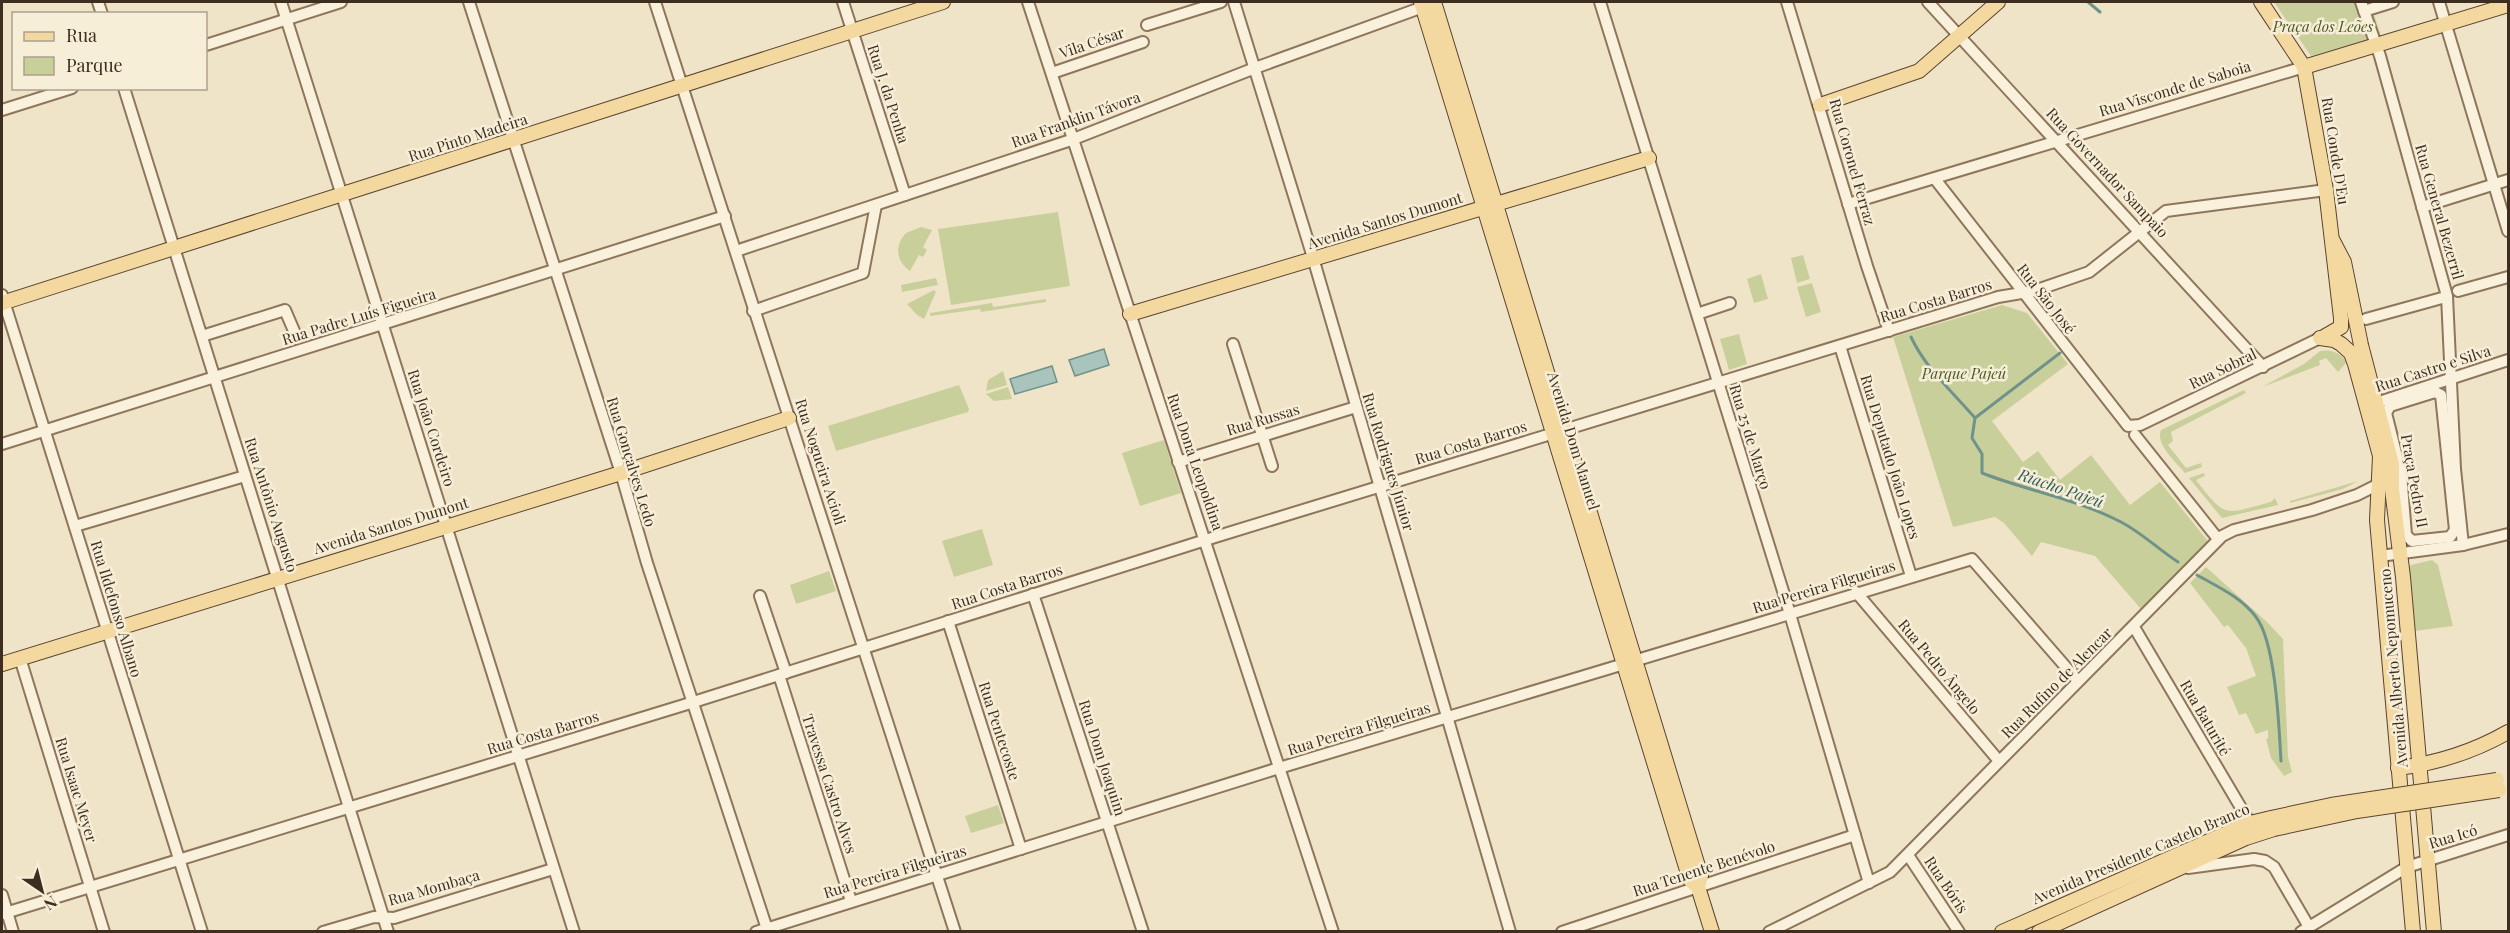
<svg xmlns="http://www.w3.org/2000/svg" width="2510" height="933" font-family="'Playfair Display',serif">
<rect width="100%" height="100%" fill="#f0e4c8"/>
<g fill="#c9cf9b">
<path d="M 2274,2 L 2370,2 L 2381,36 L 2311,56 Z"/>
<path d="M 1058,212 L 1070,286 L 951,305 L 938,229 Z"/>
<path d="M 921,227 L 932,230 L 923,247 L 927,250 L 923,257 L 919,255 L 910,271 C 896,261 894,246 906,233 Z"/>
<path d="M 1803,255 L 1810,279 L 1797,283 L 1791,258 Z"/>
<path d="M 1761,274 L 1768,299 L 1754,303 L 1747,279 Z"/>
<path d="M 936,278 L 938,285 L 902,292 L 901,285 Z"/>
<path d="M 1812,283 L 1821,312 L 1806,317 L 1797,287 Z"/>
<path d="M 934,290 L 936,292 L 924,319 L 917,315 L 907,304 Z"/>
<path d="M 1046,299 L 1046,302 L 981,312 L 980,309 L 930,316 L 930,313 L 992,303 L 993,307 Z"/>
<path d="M 2002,305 L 2027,313 L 2068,364 L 1992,421 L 2023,462 L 2038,451 L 2060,480 L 2091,455 L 2130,505 L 2160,482 L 2207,540 L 2208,545 L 2141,609 L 2095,556 L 2041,542 L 2032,556 L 2004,523 L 1995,517 L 1953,527 L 1893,337 Z"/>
<path d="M 1739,334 L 1747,364 L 1729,370 L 1720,339 Z"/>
<path d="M 2320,351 C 2332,349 2340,353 2347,362 L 2338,372 L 2326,358 L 2319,361 L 2320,365 L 2262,387 L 2304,364 Z"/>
<path d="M 1003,371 L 1007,385 L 986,391 L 988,380 Z"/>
<path d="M 959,385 L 969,409 L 968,412 L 836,451 L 828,426 Z"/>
<path d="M 1008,387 L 1012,399 L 994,401 L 986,394 Z"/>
<path d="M 2244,390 L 2246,393 L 2171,432 L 2173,441 L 2168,445 L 2186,468 L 2201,463 L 2202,467 L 2185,473 C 2176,462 2155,444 2161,430 Z"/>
<path d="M 1164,440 L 1181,493 L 1140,506 L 1122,453 Z"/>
<path d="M 2204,473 L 2205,476 L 2196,480 C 2227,520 2224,514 2271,502 L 2275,498 L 2278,505 L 2222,518 L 2189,478 Z"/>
<path d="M 2358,481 L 2343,489 L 2290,503 L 2290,501 Z"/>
<path d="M 982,529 L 993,565 L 954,577 L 942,541 Z"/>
<path d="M 2432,560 L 2438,565 L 2453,626 L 2414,631 L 2409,568 L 2411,565 Z"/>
<path d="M 2206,567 L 2267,622 L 2283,639 L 2288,757 L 2292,772 L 2284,776 L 2271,758 L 2266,739 L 2268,738 L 2268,730 L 2256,734 L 2246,713 L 2239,715 L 2227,687 L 2256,676 L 2246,648 L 2228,625 L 2224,627 L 2190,583 Z"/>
<path d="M 829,571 L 836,591 L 796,604 L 790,585 Z"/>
<path d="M 998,805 L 1004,823 L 971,833 L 965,816 Z"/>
</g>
<g fill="#a9c4bc" stroke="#6f938a" stroke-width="1.5">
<path d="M 1104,349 L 1109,365 L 1075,376 L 1069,360 Z"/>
<path d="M 1052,366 L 1057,382 L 1015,394 L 1010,379 Z"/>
</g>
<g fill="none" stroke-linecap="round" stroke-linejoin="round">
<g stroke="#6f938a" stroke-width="3">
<path d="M 2088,2 L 2100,12"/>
<path d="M 1911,337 C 1926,369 1952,391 1975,418"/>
<path d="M 2060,353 L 1975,418 L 1972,438 L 1982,454 L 1982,473 C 2028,491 2077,499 2121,522 C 2142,533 2158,549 2178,562"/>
<path d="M 2197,575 C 2218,587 2241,597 2256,617 C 2276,643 2279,728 2281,761"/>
</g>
<g stroke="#8d765c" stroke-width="14">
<g id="minor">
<path d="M 98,2 L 102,14"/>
<path d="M 281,2 L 574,932"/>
<path d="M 469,2 L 621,473 L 647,563 L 768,932"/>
<path d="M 655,2 L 955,932"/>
<path d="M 843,2 L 905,195"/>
<path d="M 1028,2 L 1333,932"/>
<path d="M 1234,2 L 1311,251 L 1510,932"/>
<path d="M 1600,2 L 1787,604 L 1869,883"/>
<path d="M 1787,2 L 1867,266 L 1889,331"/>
<path d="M 1928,2 L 2263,367"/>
<path d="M 2361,2 L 2380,56 L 2447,296 L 2455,469 L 2463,545"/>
<path d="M 2439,2 L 2508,231"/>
<path d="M 2364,11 L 2393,2"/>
<path d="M 1147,25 L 1221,2"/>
<path d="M 206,45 L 341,2"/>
<path d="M 1052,73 L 1143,42"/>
<path d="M 124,88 L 388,932"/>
<path d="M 2,110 L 72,88"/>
<path d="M 1935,179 L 2128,426 L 2140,425 L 2320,338"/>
<path d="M 1848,204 L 2304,67"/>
<path d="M 2422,207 L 2508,180"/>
<path d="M 736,251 L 1071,140 L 1255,68 L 1423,7"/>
<path d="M 2458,291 L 2508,277"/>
<path d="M 2,295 L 202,932"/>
<path d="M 753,311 L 863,273 L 876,205"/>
<path d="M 1703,312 L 1730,303"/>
<path d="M 2366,319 L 2442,298"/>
<path d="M 202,336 L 285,310 L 297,338"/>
<path d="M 1233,344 L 1272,466"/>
<path d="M 1840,346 L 1911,576"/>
<path d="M 2435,392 L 2441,395 L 2455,530 L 2450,537 L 2412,541 L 2406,535 L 2401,473 L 2386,413 L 2390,406 Z"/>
<path d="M 2370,405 L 2508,360"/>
<path d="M 2135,435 L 2218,539"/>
<path d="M 2,444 L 725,216"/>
<path d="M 1178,462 L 1356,407"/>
<path d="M 75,526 L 245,476"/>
<path d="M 2380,556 L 2463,545 L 2508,534"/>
<path d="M 1856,592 L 1999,761"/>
<path d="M 1033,594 L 1143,932"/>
<path d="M 760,596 L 786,673"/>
<path d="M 948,621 L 1021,849"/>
<path d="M 2134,627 L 2250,823"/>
<path d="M 20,658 L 104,932"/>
<path d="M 779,675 L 851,901"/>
<path d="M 1908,855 L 1959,932"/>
<path d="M 2188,868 L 2254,859 L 2265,861 L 2274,867 L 2309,927"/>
<path d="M 2,895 L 13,932"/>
<path d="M 2,914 L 684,705 L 1215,537 L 1998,297 L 2034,291 L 2089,272 L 2166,211 L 2326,190"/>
<path d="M 323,932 L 374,917 L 394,918 L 553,869"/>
<path d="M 756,932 L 1279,768 L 1972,559 L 2078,681"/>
<path d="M 1562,932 L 1855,835"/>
<path d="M 1769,932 L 1890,872 L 2222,536 L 2234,530 L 2312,510 L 2357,495 L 2379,484"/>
<path d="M 2301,932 L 2407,867 L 2508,835"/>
</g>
</g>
<g stroke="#5b4430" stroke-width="16">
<g id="major">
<path d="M 1421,2 L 1690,880 L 1698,887"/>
<path d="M 1434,2 L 1701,876 L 1698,887 L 1712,932"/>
<path d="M 2261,2 L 2304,67 L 2326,190 L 2341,318 L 2341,327 L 2322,338"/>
<path d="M 2304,67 L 2508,5"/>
<path d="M 1820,105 L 1919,71 L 1998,2"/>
<path d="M 2333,241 L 2344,262 L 2361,345 L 2392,464 L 2392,489 L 2403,577 L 2434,932"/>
<path d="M 2,303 L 943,2"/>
<path d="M 1130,314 L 1649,158"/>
<path d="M 2320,338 L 2334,340 L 2341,344 L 2351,353 L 2355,364 L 2380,456 L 2377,520 L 2413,932"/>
<path d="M 2,664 L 621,473 L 789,418"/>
<path d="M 2398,768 C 2439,763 2473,752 2508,732"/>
<path d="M 2002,932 L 2250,823 L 2271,818"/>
<path d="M 2039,932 L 2246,838 L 2274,829"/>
</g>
</g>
<use href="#minor" stroke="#faf1dc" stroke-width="10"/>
<use href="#major" stroke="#f3d9a0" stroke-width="14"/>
<g stroke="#5b4430" stroke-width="16" stroke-linecap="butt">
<g id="major-bridge">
<path d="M 2271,818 L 2331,805 L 2497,780"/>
<path d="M 2274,829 L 2357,811 L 2499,790"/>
</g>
</g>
<use href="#major-bridge" stroke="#f3d9a0" stroke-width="14"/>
</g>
<g text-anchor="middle" stroke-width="5" stroke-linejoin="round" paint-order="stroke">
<g font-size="15" font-style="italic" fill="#4d5a26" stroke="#f7eed8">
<text x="2323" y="32">Praça dos Leões</text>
<text x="1964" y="379">Parque Pajeú</text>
</g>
<g font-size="15" fill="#3d2e20" stroke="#f7eed8">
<text transform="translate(1092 43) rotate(-19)" y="5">Vila César</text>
<text transform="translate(2175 89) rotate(-17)" y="5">Rua Visconde de Saboia</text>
<text transform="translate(888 94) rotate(72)" y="5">Rua J. da Penha</text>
<text transform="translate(1076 120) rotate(-20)" y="5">Rua Franklin Távora</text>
<text transform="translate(468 138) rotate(-18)" y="5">Rua Pinto Madeira</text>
<text transform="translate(2335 151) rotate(81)" y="5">Rua Conde D'Eu</text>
<text transform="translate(1852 162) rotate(74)" y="5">Rua Coronel Ferraz</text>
<text transform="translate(2107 173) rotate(47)" y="5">Rua Governador Sampaio</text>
<text transform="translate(2439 212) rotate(74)" y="5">Rua General Bezerril</text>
<text transform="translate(1385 221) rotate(-17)" y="5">Avenida Santos Dumont</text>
<text transform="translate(2046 299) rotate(52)" y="5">Rua São José</text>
<text transform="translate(1936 301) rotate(-17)" y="5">Rua Costa Barros</text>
<text transform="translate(359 317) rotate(-17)" y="5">Rua Padre Luís Figueira</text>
<text transform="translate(2223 369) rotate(-26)" y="5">Rua Sobral</text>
<text transform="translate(2433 369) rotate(-18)" y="5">Rua Castro e Silva</text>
<text transform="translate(1263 420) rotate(-17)" y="5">Rua Russas</text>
<text transform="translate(431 428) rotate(72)" y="5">Rua João Cordeiro</text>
<text transform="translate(1750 437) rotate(73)" y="5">Rua 25 de Março</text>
<text transform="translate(1573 441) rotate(73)" y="5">Avenida Dom Manuel</text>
<text transform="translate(1471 443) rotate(-17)" y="5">Rua Costa Barros</text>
<text transform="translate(1890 457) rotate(73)" y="5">Rua Deputado João Lopes</text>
<text transform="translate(631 462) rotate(73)" y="5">Rua Gonçalves Ledo</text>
<text transform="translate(820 462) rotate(72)" y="5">Rua Nogueira Acioli</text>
<text transform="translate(1195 462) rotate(71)" y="5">Rua Dona Leopoldina</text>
<text transform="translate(1388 462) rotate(73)" y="5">Rua Rodrigues Júnior</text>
<text transform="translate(2414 481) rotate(80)" y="5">Praça Pedro II</text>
<text transform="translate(271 505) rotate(72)" y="5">Rua Antônio Augusto</text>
<text transform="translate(391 526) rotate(-17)" y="5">Avenida Santos Dumont</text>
<text transform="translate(1007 587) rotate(-18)" y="5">Rua Costa Barros</text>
<text transform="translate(1824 587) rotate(-17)" y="5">Rua Pereira Filgueiras</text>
<text transform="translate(116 609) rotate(73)" y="5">Rua Ildefonso Albano</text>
<text transform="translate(1939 667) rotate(50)" y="5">Rua Pedro Ângelo</text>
<text transform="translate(2394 668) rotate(-95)" y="5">Avenida Alberto Nepomuceno</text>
<text transform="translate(2057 683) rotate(-45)" y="5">Rua Rufino de Alencar</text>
<text transform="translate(2205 718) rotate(60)" y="5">Rua Baturité</text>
<text transform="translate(1359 729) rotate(-17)" y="5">Rua Pereira Filgueiras</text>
<text transform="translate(999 731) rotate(72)" y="5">Rua Pentecoste</text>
<text transform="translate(543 733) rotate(-17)" y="5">Rua Costa Barros</text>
<text transform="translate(1102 758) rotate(72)" y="5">Rua Dom Joaquim</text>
<text transform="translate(829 784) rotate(72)" y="5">Travessa Castro Alves</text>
<text transform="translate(76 790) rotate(73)" y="5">Rua Isaac Meyer</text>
<text transform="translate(2453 837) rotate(-17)" y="5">Rua Icó</text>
<text transform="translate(2141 854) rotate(-23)" y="5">Avenida Presidente Castelo Branco</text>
<text transform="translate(1704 869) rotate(-18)" y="5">Rua Tenente Benévolo</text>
<text transform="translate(895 872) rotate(-17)" y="5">Rua Pereira Filgueiras</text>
<text transform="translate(1946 885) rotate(56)" y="5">Rua Bóris</text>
<text transform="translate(434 888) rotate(-16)" y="5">Rua Mombaça</text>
</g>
<g font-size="16" font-style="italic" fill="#2f5d5a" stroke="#f7eed8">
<text transform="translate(2061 488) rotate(19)" y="6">Riacho Pajeú</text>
</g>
</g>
<rect width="2510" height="933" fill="none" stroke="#3d2e20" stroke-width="6"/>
<rect x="12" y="12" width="195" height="78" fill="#f7eed8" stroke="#ada18e" stroke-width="1.5"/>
<rect x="24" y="32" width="30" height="9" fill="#f3d9a0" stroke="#ada18e" stroke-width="1.5"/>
<text x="66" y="42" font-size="18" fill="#3d2e20">Rua</text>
<rect x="24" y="57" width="30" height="18" fill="#c9cf9b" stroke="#ada18e" stroke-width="1.5"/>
<text x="66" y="72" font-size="18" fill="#3d2e20">Parque</text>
<g transform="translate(42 891) rotate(145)" stroke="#f7eed8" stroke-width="4.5" paint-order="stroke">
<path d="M0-4.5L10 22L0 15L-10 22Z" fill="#3d2e20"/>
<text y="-9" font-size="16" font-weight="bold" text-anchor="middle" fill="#3d2e20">N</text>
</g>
</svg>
